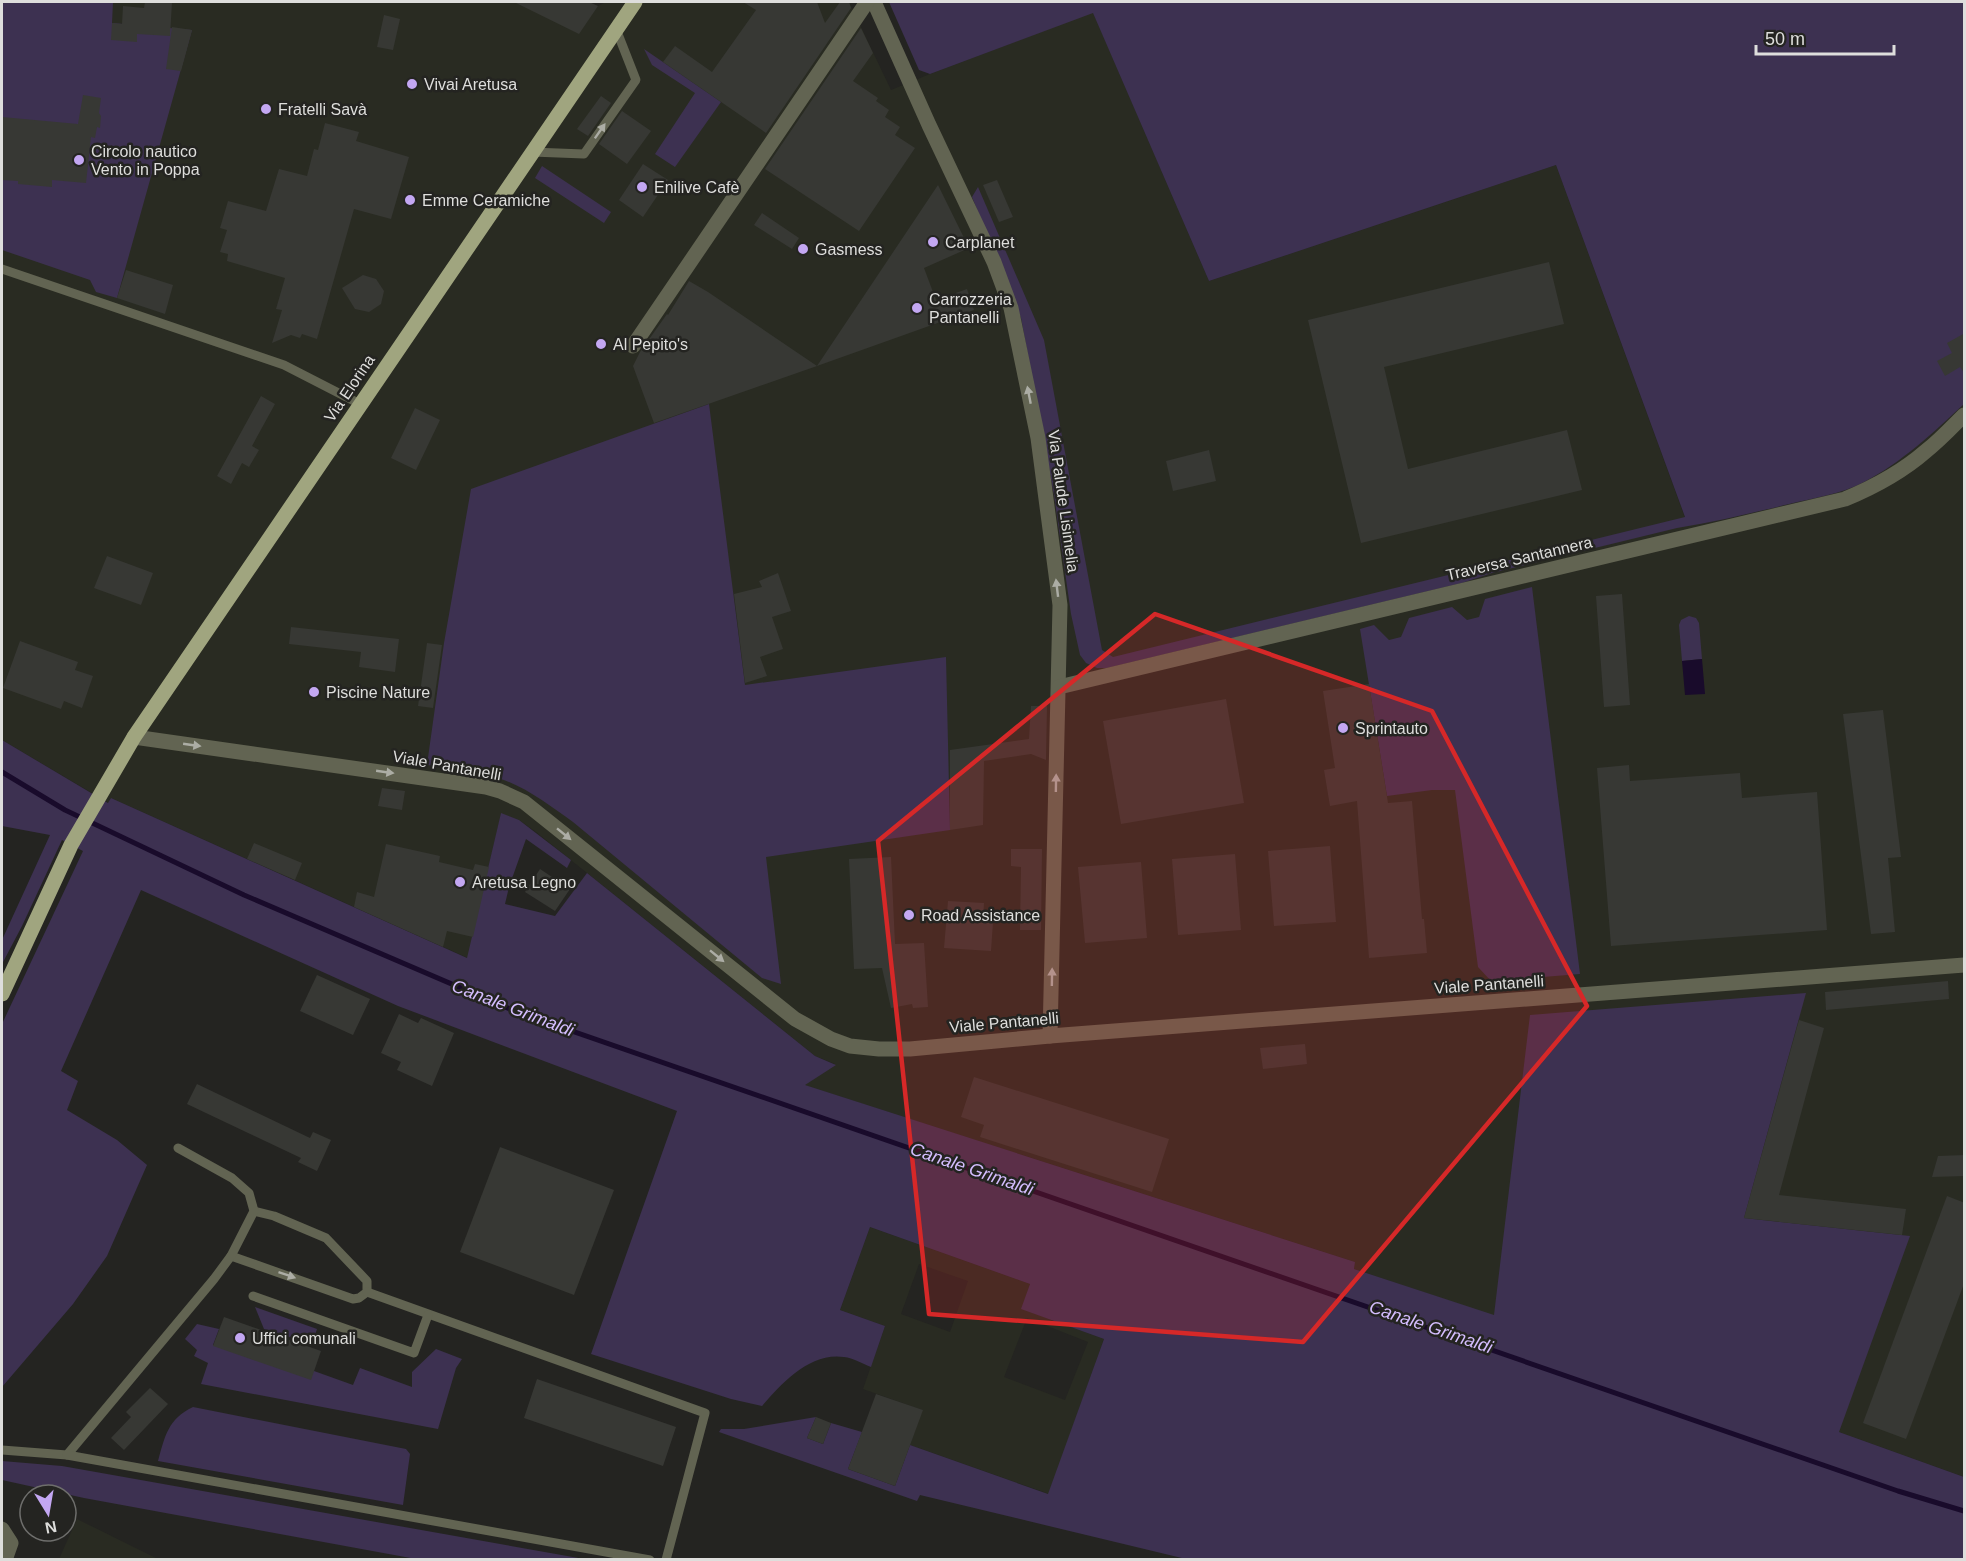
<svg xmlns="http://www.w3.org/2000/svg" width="1966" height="1561" font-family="Arial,sans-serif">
<rect width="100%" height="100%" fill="#242421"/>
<g fill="#292b22" fill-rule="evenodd">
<path d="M 2,2 L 588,2 L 598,6 L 606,2 L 849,2 L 891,90 L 930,74 L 1093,12 L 1209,281 L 1556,165 L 1685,518 L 1964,386 L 1964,1477 L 1839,1432 L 1354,1269 L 1355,1262 L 804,1085 L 835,1064 L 815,1056 L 536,832 L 519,820 L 501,814 L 468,958 L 111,798 L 109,803 L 2,740 Z"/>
<path d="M 870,1227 L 1030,1284 L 1022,1309 L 1104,1339 L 1049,1494 L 910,1445 L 922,1410 L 863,1389 L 885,1326 L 840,1310 ZM 919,1264 L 968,1281 L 950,1332 L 901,1314 ZM 1027,1318 L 1088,1342 L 1065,1400 L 1004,1377 Z"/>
<path d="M 77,1519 L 158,1559 L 59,1559 Z"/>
</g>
<g fill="#3d3151">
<path d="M 2,2 L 113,2 L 112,23 L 192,30 L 117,298 L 96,292 L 90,280 L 2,250 Z"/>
<path d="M 889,2 L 1964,2 L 1964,404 C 1934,432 1901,463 1864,482 C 1841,494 1814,498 1789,504 C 1752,513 1715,522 1677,528 L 1492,573 L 1462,583 L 1107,668 L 1097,668 L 1086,663 L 1080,655 L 1071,614 L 1054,495 L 1021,318 L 972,197 L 978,187 L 1044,340 L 1102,650 L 1113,657 L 1685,517 L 1556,165 L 1209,281 L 1093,13 L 930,74 L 919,70 Z"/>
<path d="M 644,49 L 721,102 L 675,167 L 655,154 L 695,93 L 652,65 Z"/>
<path d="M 542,166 L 611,212 L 604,223 L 535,178 Z"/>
<path d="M 709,404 L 745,685 L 946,657 L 950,830 L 766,857 L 781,984 L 762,978 L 573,822 C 546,803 520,782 487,775 C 468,770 447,768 427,765 L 444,643 L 471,489 Z"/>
<path d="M 1532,587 L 1580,974 L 1491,981 L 1478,967 L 1455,790 L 1432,790 L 1387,796 L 1360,629 L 1374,625 L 1389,640 L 1401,637 L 1409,618 L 1452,607 L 1467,620 L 1479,617 L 1485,599 Z"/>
<path d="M 1689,616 L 1696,618 L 1699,623 L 1702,659 L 1682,661 L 1679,625 L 1681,620 Z"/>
<path d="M 2,740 L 108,803 L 111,798 L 467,958 L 501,813 L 519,820 L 571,860 L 567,868 L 526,839 L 509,887 L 505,904 L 555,916 L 587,873 L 815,1056 L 836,1065 L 805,1085 L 1355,1262 L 1354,1269 L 1494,1315 L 1530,1015 L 1806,993 L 1744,1218 L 1910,1236 L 1839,1432 L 1964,1477 L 1964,1559 L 1186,1559 L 920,1495 L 917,1501 L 719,1432 L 721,1429 L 744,1429 L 816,1417 L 807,1438 L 823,1444 L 831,1423 L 862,1432 L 848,1469 L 895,1486 L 910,1445 L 1048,1494 L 1104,1339 L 1021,1309 L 1030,1284 L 870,1227 L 840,1310 L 885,1326 L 871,1367 C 863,1364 853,1358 844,1357 C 810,1352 782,1383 762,1406 L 731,1399 L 591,1354 L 677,1111 L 398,1006 L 141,890 L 61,1071 L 78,1081 L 67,1110 L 117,1140 L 147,1165 L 107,1256 L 73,1304 L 2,1387 L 2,1024 L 83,851 L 62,840 L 22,926 L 2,964 L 2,940 L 50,835 L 2,826 Z"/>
<path d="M 255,1307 L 317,1329 L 312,1344 L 264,1329 Z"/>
<path d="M 197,1324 L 219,1329 L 213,1345 L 314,1371 L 353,1385 L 360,1368 L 412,1387 L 412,1372 L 436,1349 L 462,1359 L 456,1368 L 438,1429 L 201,1384 L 208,1363 L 194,1356 L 197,1350 L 185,1339 Z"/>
<path d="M 193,1407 L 406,1449 L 410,1454 L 403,1505 L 158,1461 C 165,1436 168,1419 193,1407 Z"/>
<path d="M 2,1461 L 62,1466 L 584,1559 L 416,1559 L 84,1498 L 2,1480 Z"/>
</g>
<path fill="#190b2b" d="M 1702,659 L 1705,694 L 1685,695 L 1682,661 Z"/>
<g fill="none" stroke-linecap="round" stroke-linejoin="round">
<path stroke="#190b2b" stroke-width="5" d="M 2,772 L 65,810 L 244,895 L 517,1012 L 1898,1491 L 1964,1511"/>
</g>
<g fill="#373834">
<path d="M 145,2 L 172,2 L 170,36 L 137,34 L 137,42 L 111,40 L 112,23 L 122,24 L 123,6 L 144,8 Z"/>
<path d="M 514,2 L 589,2 L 598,6 L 579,34 Z"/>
<path d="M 743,2 L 817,2 L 825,23 L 840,2 L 849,2 L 851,8 L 766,133 L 663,62 L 675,46 L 712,72 L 756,10 Z"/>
<path d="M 384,15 L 400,19 L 393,50 L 377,47 Z"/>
<path d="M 172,27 L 192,30 L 181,71 L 166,69 Z"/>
<path d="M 861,28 L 873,53 L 853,81 L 878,98 L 876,101 L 889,110 L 885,117 L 900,127 L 895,135 L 915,148 L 859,231 L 765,169 Z"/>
<path d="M 83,95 L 101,98 L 99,113 L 101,116 L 100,128 L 97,127 L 95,138 L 91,137 L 86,183 L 52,180 L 52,187 L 18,184 L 18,181 L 2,180 L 2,117 L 78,124 Z"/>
<path d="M 601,96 L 611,103 L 588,136 L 577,129 Z"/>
<path d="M 622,111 L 651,131 L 627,164 L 599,144 Z"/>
<path d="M 325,123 L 359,132 L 356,141 L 409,157 L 391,219 L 354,209 L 317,339 L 302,334 L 300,338 L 291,335 L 272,343 L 282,310 L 276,309 L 285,278 L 227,261 L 228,254 L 220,252 L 227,230 L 220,228 L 228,201 L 266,211 L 279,169 L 307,176 L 314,149 L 318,150 Z"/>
<path d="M 643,164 L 668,180 L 643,217 L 619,200 Z"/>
<path d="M 997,180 L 1013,217 L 999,222 L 983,185 Z"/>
<path d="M 938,185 L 969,248 L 924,268 L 936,300 L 967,289 L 974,310 L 817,366 Z"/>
<path d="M 762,213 L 799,238 L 792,249 L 754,225 Z"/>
<path d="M 1549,262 L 1564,324 L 1384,367 L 1408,469 L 1567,430 L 1582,490 L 1361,543 L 1308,320 Z"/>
<path d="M 126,270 L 173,285 L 165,314 L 117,298 Z"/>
<path d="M 363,275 L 376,279 L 384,291 L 381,304 L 369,312 L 355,309 L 342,288 Z"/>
<path d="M 689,281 L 708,292 L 817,366 L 654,423 L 633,366 L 640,352 L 667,314 L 668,315 Z"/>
<path d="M 1965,333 L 1965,374 L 1960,367 L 1945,376 L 1937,361 L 1952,353 L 1947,343 Z"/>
<path d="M 261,396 L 275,404 L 252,446 L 259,450 L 249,467 L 242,463 L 231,484 L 217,476 Z"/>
<path d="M 415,408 L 440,420 L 416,470 L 391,458 Z"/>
<path d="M 1209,450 L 1216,481 L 1173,491 L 1166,461 Z"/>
<path d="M 107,556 L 153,573 L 141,605 L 94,588 Z"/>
<path d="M 778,573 L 791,611 L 772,617 L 783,649 L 760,657 L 767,676 L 745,683 L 734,594 L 762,587 L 759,581 Z"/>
<path d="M 1622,594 L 1630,705 L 1604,707 L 1596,596 Z"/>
<path d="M 291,627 L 399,639 L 395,672 L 359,667 L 361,652 L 289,644 Z"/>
<path d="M 20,641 L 78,662 L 75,670 L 93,676 L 82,708 L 64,701 L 61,709 L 3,688 Z"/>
<path d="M 427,643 L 442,645 L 433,708 L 418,706 Z"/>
<path d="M 1369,684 L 1388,803 L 1412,801 L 1422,919 L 1424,919 L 1427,953 L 1369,958 L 1357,801 L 1330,806 L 1324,770 L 1335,768 L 1323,691 Z"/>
<path d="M 1226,699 L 1244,803 L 1121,824 L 1103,721 Z"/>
<path d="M 1031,706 L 1047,706 L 1046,760 L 1031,754 L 984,761 L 983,825 L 950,830 L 950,750 L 1029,739 Z"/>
<path d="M 1883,710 L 1901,857 L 1888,858 L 1895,932 L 1871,934 L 1843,714 Z"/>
<path d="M 1629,765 L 1630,781 L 1740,773 L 1742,798 L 1817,792 L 1827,930 L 1611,946 L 1597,768 Z"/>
<path d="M 382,788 L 405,791 L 402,810 L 378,806 Z"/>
<path d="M 254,843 L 302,863 L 295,880 L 247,859 Z"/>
<path d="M 386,844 L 440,856 L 439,862 L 473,870 L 475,864 L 489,867 L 473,937 L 447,931 L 443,947 L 354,907 L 357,892 L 374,897 Z"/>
<path d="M 1330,846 L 1336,922 L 1274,926 L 1268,851 Z"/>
<path d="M 1011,849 L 1042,849 L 1041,930 L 1020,930 L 1021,867 L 1011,866 Z"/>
<path d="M 1235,854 L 1241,930 L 1178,935 L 1172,859 Z"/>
<path d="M 891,857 L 895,944 L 924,943 L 928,1007 L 913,1008 L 912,1004 L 891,1008 L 882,968 L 854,969 L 849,859 Z"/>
<path d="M 1141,862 L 1147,938 L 1085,943 L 1078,867 Z"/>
<path d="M 540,869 L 570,889 L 555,911 L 525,892 Z"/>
<path d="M 948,901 L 984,903 L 983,921 L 993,922 L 991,951 L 944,948 Z"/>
<path d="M 317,975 L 370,999 L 353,1035 L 300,1011 Z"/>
<path d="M 1948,981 L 1949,999 L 1826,1010 L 1825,992 Z"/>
<path d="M 399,1014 L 418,1023 L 421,1018 L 454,1033 L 432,1086 L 397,1070 L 401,1062 L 381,1053 Z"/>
<path d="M 1799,1020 L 1824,1028 L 1779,1195 L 1906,1209 L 1902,1235 L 1744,1218 Z"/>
<path d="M 1305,1044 L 1307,1064 L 1263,1069 L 1260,1048 Z"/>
<path d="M 974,1077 L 1169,1139 L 1152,1192 L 980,1137 L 984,1125 L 961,1117 Z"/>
<path d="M 197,1084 L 310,1138 L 313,1132 L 331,1140 L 317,1171 L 298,1162 L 301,1158 L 187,1104 Z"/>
<path d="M 500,1147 L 614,1190 L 574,1295 L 460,1252 Z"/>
<path d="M 1965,1155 L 1965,1176 L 1932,1177 L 1938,1156 Z"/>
<path d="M 1947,1196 L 1965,1203 L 1965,1281 L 1906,1439 L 1863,1423 Z"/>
<path d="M 224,1317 L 321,1351 L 311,1380 L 213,1346 Z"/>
<path d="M 537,1379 L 676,1427 L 663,1466 L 524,1418 Z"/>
<path d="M 150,1388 L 168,1404 L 124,1450 L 111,1438 L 131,1417 L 126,1412 Z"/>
<path d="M 876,1394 L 923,1410 L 895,1486 L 848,1469 Z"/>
<path d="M 816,1417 L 831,1423 L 823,1444 L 807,1438 Z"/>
</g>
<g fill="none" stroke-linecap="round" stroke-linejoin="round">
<g stroke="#626452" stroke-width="9">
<path d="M 532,152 L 584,154 L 636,80 L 616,29"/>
<path d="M 2,269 L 284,365 L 360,404"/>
<path d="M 231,1256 L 353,1299 L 359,1298 L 367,1292 L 367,1281 L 326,1238 L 274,1216 L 254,1211"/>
<path d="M 367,1292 L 705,1413 L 666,1560"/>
<path d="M 253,1296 L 414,1353 L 428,1315"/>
<path d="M 2,1450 L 67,1455 L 214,1279 L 231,1256 L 254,1211 L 249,1193 L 232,1178 L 178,1148"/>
<path d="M 67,1455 L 650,1560"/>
</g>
<g stroke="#626452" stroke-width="15">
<path d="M 874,2 L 929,125 L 994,262 L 1011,308 L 1038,438 L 1060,605 L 1050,1036"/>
<path d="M 633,346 L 867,2"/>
<path d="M 1059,687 L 1845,499 C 1874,487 1902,472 1926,451 C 1940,440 1952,427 1964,415"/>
<path d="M 134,737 L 486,787 L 500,791 L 524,802 L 795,1019 L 831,1039 L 850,1046 L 879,1049 L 910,1049 L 1050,1036 L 1964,965"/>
<path d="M 2,1529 L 11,1543 L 5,1560"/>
</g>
<path stroke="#a0a57f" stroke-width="15" d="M 2,994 L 71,845 L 134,737 L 635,2"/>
</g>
<defs><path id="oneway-solid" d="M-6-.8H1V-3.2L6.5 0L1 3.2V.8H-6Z" transform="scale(1.5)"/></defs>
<g fill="#acada5">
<use href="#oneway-solid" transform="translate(600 131) rotate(-55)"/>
<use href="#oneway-solid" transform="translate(1029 395) rotate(-101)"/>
<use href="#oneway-solid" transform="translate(1057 588) rotate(-97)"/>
<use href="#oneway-solid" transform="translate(192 745) rotate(8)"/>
<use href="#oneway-solid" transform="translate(385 772) rotate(8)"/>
<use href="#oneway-solid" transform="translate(1056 783) rotate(-89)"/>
<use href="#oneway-solid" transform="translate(564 834) rotate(39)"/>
<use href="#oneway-solid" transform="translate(717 956) rotate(39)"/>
<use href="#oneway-solid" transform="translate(1052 977) rotate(-89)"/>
<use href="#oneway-solid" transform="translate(287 1275) rotate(19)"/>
</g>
<path fill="#d62828" fill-opacity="0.2" stroke="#d62828" stroke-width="4.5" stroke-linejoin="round" d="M 1155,614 L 1432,711 L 1587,1006 L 1303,1342 L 929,1314 L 878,841 Z"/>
<g fill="#c3a7f2" stroke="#242421" stroke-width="2">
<circle cx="412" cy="84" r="6"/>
<circle cx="266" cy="109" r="6"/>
<circle cx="79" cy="160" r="6"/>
<circle cx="642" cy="187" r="6"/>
<circle cx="410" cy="200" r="6"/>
<circle cx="933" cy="242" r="6"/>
<circle cx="803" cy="249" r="6"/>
<circle cx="917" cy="308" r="6"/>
<circle cx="601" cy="344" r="6"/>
<circle cx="314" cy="692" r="6"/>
<circle cx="1343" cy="728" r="6"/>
<circle cx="460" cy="882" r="6"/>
<circle cx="909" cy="915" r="6"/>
<circle cx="240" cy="1338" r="6"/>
</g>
<g text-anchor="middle" stroke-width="5" stroke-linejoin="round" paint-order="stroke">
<g font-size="16" fill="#dededc" stroke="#242421" text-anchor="start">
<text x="424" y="90">Vivai Aretusa</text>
<text x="278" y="115">Fratelli Savà</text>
<text x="91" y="157">Circolo nautico<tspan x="91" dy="18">Vento in Poppa</tspan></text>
<text x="654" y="193">Enilive Cafè</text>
<text x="422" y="206">Emme Ceramiche</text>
<text x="945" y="248">Carplanet</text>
<text x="815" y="255">Gasmess</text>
<text x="929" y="305">Carrozzeria<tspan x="929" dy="18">Pantanelli</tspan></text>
<text x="613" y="350">Al Pepito's</text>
<text x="326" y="698">Piscine Nature</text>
<text x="1355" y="734">Sprintauto</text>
<text x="472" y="888">Aretusa Legno</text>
<text x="921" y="921">Road Assistance</text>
<text x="252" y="1344">Uffici comunali</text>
</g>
<g font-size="16" fill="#dededc" stroke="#242421">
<text transform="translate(349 388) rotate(-56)" y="6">Via Elorina</text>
<text transform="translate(1064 501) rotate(82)" y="6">Via Palude Lisimelia</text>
<text transform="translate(1519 558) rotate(-13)" y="6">Traversa Santannera</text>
<text transform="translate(447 765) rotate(10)" y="6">Viale Pantanelli</text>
<text transform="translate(1489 984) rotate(-4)" y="6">Viale Pantanelli</text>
<text transform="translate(1004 1022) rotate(-5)" y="6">Viale Pantanelli</text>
</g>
<g font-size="18" font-style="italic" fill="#d4bdfe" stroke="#242421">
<text transform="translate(513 1008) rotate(21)" y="6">Canale Grimaldi</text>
<text transform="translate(972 1169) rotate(19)" y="6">Canale Grimaldi</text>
<text transform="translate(1431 1327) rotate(19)" y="6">Canale Grimaldi</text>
</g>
</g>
<rect width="1966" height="1561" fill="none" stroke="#dededc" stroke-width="6"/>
<g transform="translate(48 1513) rotate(169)"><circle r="28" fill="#242421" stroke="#6e6e6c" stroke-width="1.5"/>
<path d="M0-4.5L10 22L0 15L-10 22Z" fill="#c3a7f2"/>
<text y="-9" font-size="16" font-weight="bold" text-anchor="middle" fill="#dededc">N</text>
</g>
<path d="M1756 45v9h138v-9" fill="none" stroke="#dededc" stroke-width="3"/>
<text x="1765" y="45" font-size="18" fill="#dededc" stroke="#242421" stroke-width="4.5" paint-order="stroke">50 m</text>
</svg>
